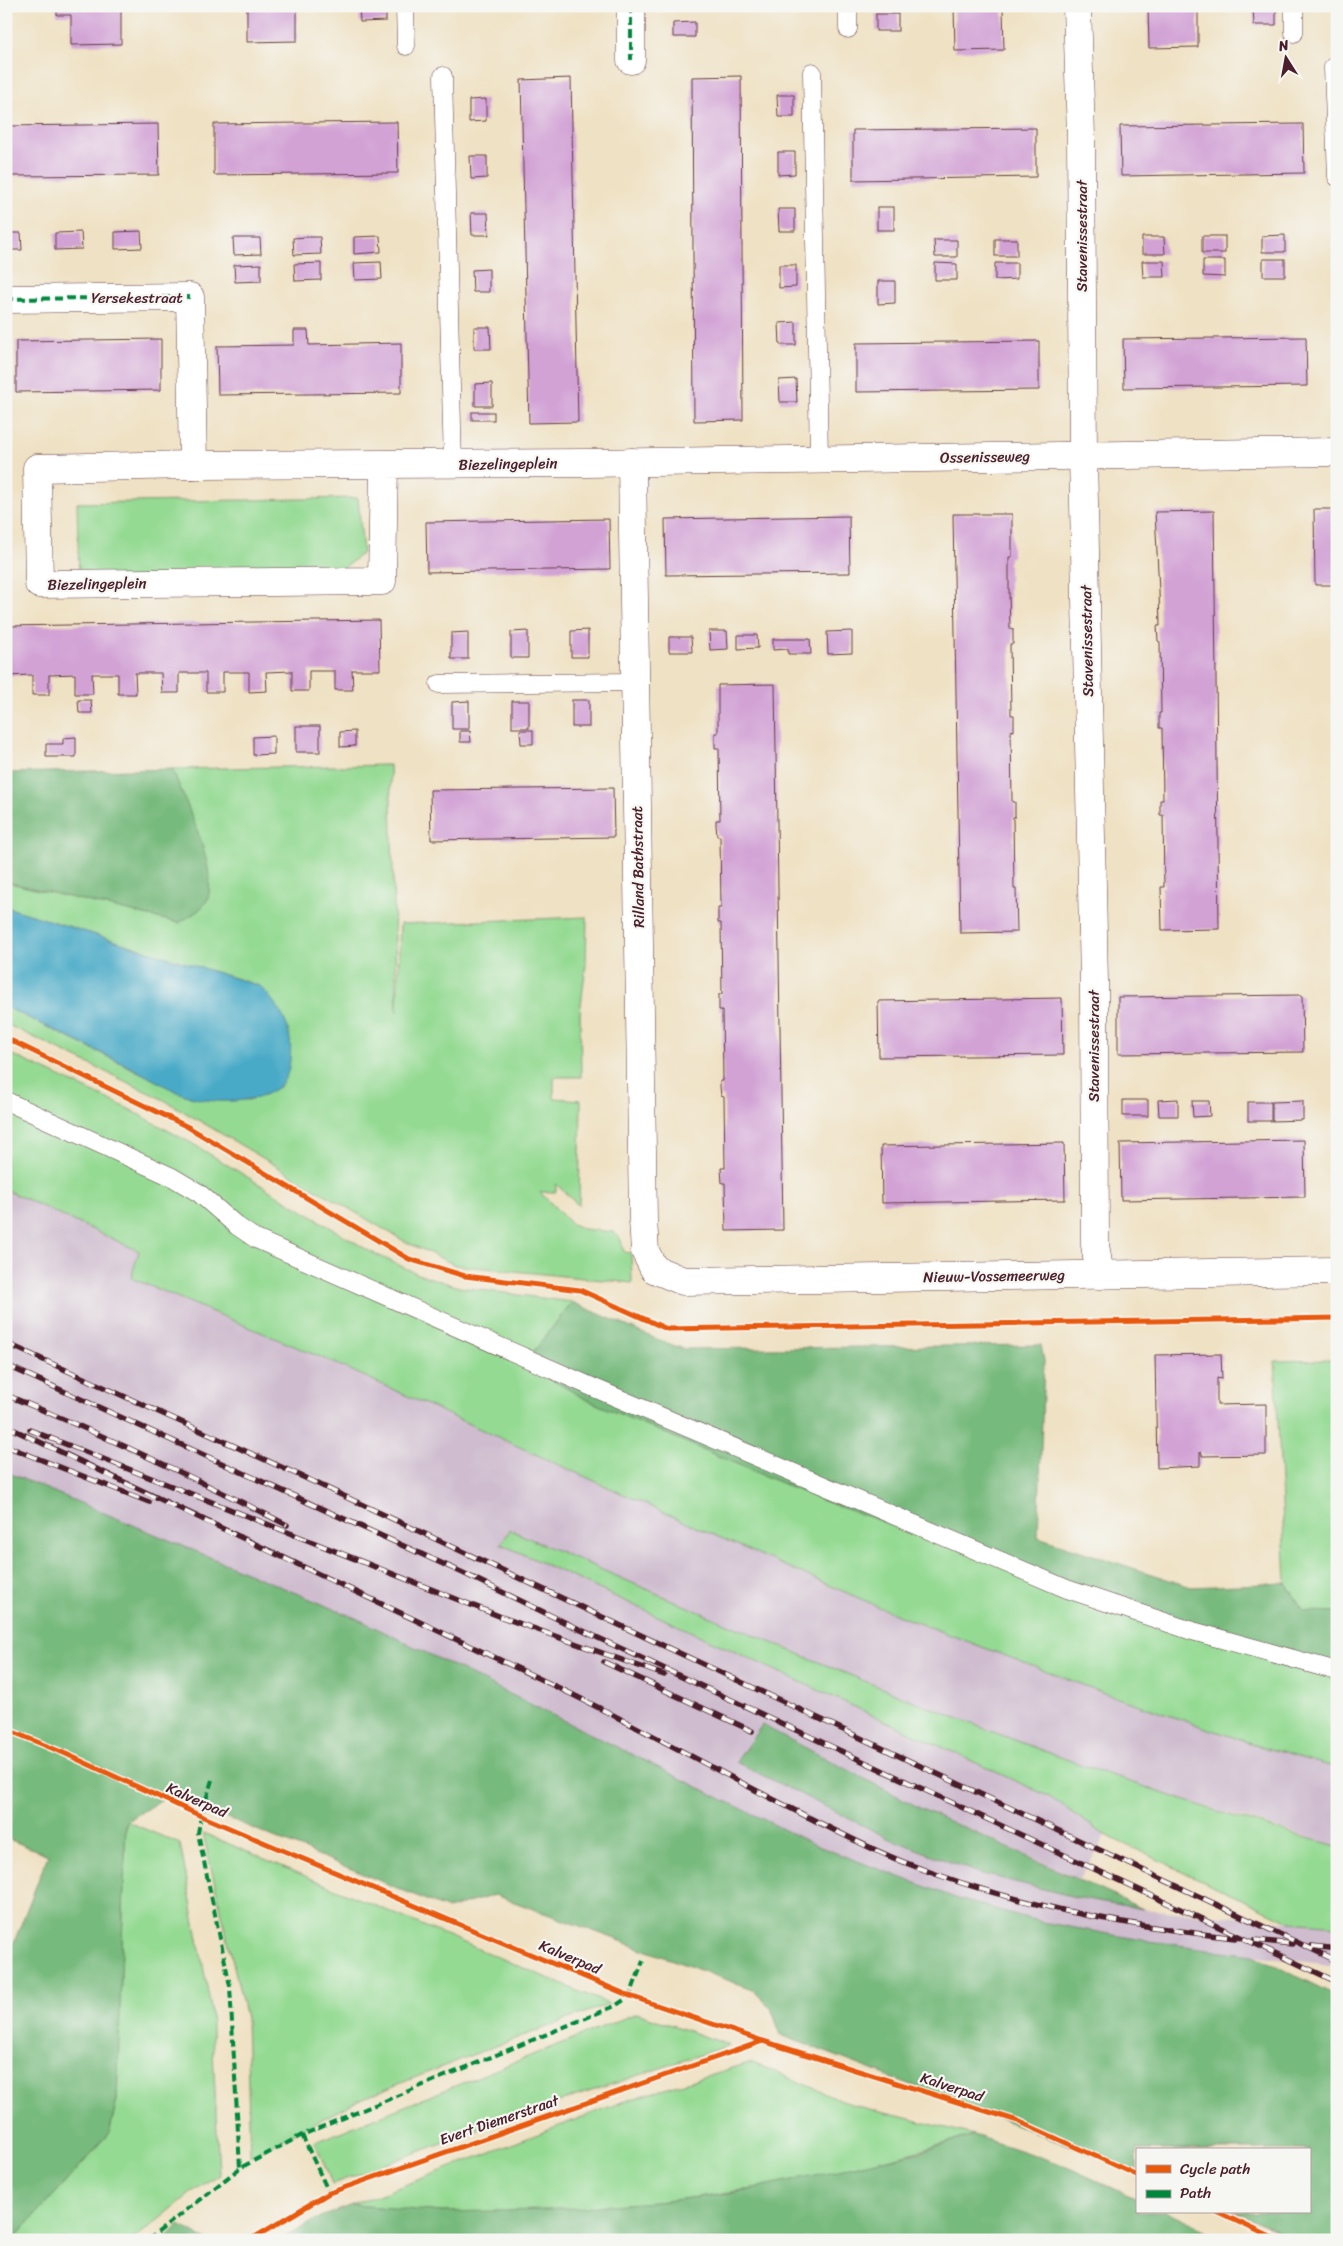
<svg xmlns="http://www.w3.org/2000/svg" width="1343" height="2246" font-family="Sriracha,sans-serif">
<rect width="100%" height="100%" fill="#f6f6f2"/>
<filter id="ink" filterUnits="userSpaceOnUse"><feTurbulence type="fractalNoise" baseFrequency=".02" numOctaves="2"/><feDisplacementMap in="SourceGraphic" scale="10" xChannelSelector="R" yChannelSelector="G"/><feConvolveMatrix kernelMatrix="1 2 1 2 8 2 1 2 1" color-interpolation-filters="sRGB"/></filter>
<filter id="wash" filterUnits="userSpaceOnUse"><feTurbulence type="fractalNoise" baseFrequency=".0096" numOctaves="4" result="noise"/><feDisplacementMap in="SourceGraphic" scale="20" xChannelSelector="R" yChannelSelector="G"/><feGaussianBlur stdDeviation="1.12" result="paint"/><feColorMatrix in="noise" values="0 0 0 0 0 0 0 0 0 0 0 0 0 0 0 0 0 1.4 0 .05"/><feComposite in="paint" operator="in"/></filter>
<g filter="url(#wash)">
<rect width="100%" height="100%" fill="#efe1c3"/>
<path fill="#cfbdcf" d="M 6,1190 L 139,1251 L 131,1278 L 337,1364 L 698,1528 L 900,1616 L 1104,1693 L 1259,1746 L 1337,1768 L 1337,1846 L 1157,1792 L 997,1734 L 817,1663 L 502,1544 L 1048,1796 L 1105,1835 L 1098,1850 L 1079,1879 L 922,1809 L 762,1725 L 736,1762 L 888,1838 L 979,1873 L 1075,1897 L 1143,1909 L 1337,1926 L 1337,1966 L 1148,1941 L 1042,1922 L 958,1899 L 884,1873 L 815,1845 L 358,1619 L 6,1472 Z"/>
<g fill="#94da93" stroke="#6f7c5f">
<path d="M 358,498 L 363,553 L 333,576 L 79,581 L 77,503 Z"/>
<path d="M 390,765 L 397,1012 L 400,924 L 587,917 L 586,964 L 580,1013 L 581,1077 L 554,1077 L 554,1098 L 581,1100 L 579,1206 L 556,1184 L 556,1192 L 540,1192 L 570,1223 L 583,1229 L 614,1232 L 621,1240 L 624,1252 L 631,1253 L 632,1283 L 455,1265 L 404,1241 L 164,1100 L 6,1024 L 6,1007 L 190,1097 L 249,1100 L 281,1086 L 260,986 L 6,907 L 6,882 L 179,923 L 203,848 L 172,769 Z"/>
<path d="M 6,1052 L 127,1108 L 193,1144 L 371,1252 L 418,1274 L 459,1287 L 572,1302 L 531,1355 L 532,1368 L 587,1400 L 821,1500 L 1337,1664 L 1337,1768 L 1259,1746 L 1104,1693 L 900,1616 L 698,1528 L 337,1364 L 131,1278 L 139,1251 L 6,1190 Z"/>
<path d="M 1337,1360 L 1337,1612 L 1304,1612 L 1286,1583 L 1275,1361 Z"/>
<path d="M 510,1530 C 699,1612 888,1695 1082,1765 C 1166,1795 1251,1824 1337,1846 L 1337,1926 L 1291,1922 L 1105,1835 L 1048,1796 L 501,1544 Z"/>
<path d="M 126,1821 L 180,1844 L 211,2008 L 219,2175 L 200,2186 L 133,2240 L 13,2240 L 109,2134 L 117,2100 Z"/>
<path d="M 203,1833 L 609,2004 L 472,2055 L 361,2099 L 250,2156 L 246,2018 Z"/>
<path d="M 637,2013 L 729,2045 L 499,2122 L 332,2184 L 315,2142 Z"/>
<path d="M 752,2062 L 853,2105 L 974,2135 C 803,2187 622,2217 443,2212 C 413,2211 382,2207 352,2205 L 622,2102 Z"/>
</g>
<g fill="#77ba7d" stroke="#606c54">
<path d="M 172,769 C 185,801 217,866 208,898 C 205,909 188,917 179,923 L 6,882 L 6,773 Z"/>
<path d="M 572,1302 L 661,1341 L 684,1349 L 1041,1345 L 1044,1361 L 1038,1537 L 1191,1587 L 1286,1583 L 1304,1611 L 1337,1612 L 1337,1664 L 1110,1601 L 821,1500 L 587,1400 L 532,1368 L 531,1355 Z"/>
<path d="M 6,1472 L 358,1619 L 815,1845 L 958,1899 L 1042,1922 L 1148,1941 L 1253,1955 L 1337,1996 L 1337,2240 L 1300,2240 L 1234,2212 L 1309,2212 L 1309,2150 L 1137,2150 L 1137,2171 L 781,2035 L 771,2008 L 752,1989 L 495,1895 L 448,1909 L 170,1794 L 126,1822 L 117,2100 L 109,2134 L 13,2240 L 6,2240 L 6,1963 L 48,1855 L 6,1838 Z"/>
<path d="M 762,1725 L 922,1809 L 1143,1909 L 1075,1897 L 979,1873 L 888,1838 L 736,1762 Z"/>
<path d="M 974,2135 L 1058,2163 L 1137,2199 L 1137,2212 L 1166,2212 L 1226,2240 L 280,2240 L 323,2216 L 352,2205 L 443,2212 L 546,2210 L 667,2201 L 736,2192 L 862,2165 L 920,2152 Z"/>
<path d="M 179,2225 L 207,2240 L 163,2240 Z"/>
</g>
<path fill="#48aac7" stroke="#496479" d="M 6,907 L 260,986 C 284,1012 295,1031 289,1067 C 284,1105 219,1105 191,1097 C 172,1091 153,1079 136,1070 C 93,1049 50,1028 6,1007 Z"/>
<g id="blocks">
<g fill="#d2a2d5">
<path d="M 57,6 L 121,6 L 121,44 L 71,45 L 71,15 L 57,15 Z"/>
<path d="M 247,6 L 297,6 L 297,41 L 247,42 Z"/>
<path d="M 359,6 L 386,6 L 386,21 L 360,22 Z"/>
<path d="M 954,6 L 1003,6 L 1004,50 L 955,51 Z"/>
<path d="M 1148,6 L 1198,6 L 1198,47 L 1149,48 Z"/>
<path d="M 1253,8 L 1276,8 L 1276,25 L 1254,25 Z"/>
<rect x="6" y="10" width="3" height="17"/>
<rect x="876" y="14" width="22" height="17"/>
<path d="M 695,22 L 695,37 L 673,37 L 673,23 Z"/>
<path d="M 741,76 L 743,420 L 694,421 L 692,77 Z"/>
<path d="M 571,78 L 578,422 L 529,423 L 521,80 Z"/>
<path d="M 777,95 L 794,95 L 794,117 L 778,117 Z"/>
<path d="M 486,99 L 486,121 L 469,122 L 469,100 Z"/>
<path d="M 397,122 L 398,173 L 214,175 L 214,124 Z"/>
<path d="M 158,124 L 159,175 L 6,176 L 6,126 Z"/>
<path d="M 1303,124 L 1304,173 L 1121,176 L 1120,126 Z"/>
<path d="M 1036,128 L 1036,177 L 853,180 L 853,130 Z"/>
<path d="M 778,152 L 795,152 L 795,174 L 778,175 Z"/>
<path d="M 470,156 L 487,156 L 487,178 L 471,179 Z"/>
<rect x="877" y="207" width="17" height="23"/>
<path d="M 778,209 L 795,209 L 795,231 L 779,231 Z"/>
<path d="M 471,213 L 488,213 L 489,235 L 472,235 Z"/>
<path d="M 141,231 L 142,248 L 115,249 L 115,232 Z"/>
<path d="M 81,232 L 82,249 L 55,250 L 55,233 Z"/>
<path d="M 6,233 L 21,233 L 22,250 L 6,250 Z"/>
<path d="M 1285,235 L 1285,252 L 1262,252 L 1262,236 Z"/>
<path d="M 380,236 L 381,252 L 354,254 L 354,237 Z"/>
<rect x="1202" y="236" width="23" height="17"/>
<path d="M 307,237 L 320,237 L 321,254 L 294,255 L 293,238 Z"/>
<path d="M 1142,237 L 1164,237 L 1165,254 L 1142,254 Z"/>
<path d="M 233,238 L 260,238 L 261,254 L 234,255 Z"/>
<rect x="995" y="239" width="22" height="17"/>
<path d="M 934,240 L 957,240 L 957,257 L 935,257 Z"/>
<rect x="1263" y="259" width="22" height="17"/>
<path d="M 1203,260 L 1225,260 L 1225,277 L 1203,276 Z"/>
<path d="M 1142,261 L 1164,261 L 1165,277 L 1143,277 Z"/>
<path d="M 381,262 L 382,279 L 355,280 L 354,263 Z"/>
<path d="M 321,263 L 321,280 L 295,281 L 294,264 Z"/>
<path d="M 935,263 L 957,264 L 957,280 L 935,280 Z"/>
<path d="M 995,263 L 1017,263 L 1017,279 L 995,280 Z"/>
<path d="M 261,264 L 261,281 L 235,282 L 234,265 Z"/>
<path d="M 779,265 L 796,265 L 796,287 L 779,288 Z"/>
<path d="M 489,269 L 489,292 L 473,292 L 472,270 Z"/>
<path d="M 878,281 L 895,281 L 895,303 L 878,304 Z"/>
<path d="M 796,322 L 796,345 L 780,345 L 779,323 Z"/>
<path d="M 474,327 L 490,327 L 491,349 L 474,349 Z"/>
<path d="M 294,330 L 308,330 L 309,345 L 401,343 L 401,393 L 218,395 L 217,346 L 294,345 Z"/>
<path d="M 1306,337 L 1307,386 L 1124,388 L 1123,339 Z"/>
<path d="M 161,339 L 161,390 L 16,392 L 16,341 Z"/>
<path d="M 1039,341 L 1039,390 L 856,392 L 856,343 Z"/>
<path d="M 796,379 L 797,402 L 780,402 L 779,380 Z"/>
<path d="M 492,383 L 492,406 L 475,406 L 475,384 Z"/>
<rect x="472" y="412" width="22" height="8"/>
<path d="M 1314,509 L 1337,509 L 1337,585 L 1315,585 Z"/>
<path d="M 1214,511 L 1219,929 L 1162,930 L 1161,887 L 1164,887 L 1163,815 L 1160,815 L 1160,800 L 1163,800 L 1162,728 L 1159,728 L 1159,713 L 1161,713 L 1160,642 L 1158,641 L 1157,626 L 1160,626 L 1159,591 L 1155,512 Z"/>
<path d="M 953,514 L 1012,514 L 1012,557 L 1009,557 L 1009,593 L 1010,628 L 1013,629 L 1013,644 L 1010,644 L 1011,715 L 1014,715 L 1014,731 L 1011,730 L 1012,802 L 1015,802 L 1015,817 L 1013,817 L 1014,889 L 1016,889 L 1017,932 L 960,933 Z"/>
<path d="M 849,516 L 850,573 L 666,575 L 665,519 Z"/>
<path d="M 609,519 L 610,569 L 427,572 L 426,522 Z"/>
<path d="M 379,620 L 380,670 L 352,670 L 353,690 L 335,690 L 335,671 L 309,671 L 309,691 L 292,691 L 292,671 L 266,672 L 267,691 L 249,692 L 249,672 L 223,672 L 223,692 L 206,692 L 206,673 L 179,673 L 179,693 L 162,693 L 161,673 L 135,673 L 136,694 L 118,694 L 118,674 L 92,674 L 93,694 L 75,694 L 75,674 L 49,675 L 49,695 L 32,695 L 32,675 L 6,676 L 6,626 Z"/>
<path d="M 588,630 L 588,657 L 571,657 L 571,631 Z"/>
<path d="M 528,631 L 528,658 L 511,658 L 511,632 Z"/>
<path d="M 709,631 L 727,631 L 728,649 L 710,650 Z"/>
<path d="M 852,631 L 852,653 L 828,654 L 827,632 Z"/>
<path d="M 468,632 L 468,659 L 451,659 L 451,633 Z"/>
<path d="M 738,635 L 757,635 L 758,648 L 738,649 Z"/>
<path d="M 669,637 L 691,637 L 692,652 L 669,652 Z"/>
<path d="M 773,639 L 810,639 L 811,654 L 788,654 L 788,649 L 773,650 Z"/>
<path d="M 775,684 L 783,1230 L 726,1231 L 725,1183 L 722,1183 L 721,1168 L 725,1168 L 724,1097 L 721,1096 L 720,1086 L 720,1081 L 723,1081 L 722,1010 L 719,1010 L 719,994 L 722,994 L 721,923 L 718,923 L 718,908 L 721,908 L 720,836 L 717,836 L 716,825 L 716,820 L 720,820 L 719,748 L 715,748 L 715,733 L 718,733 L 718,685 Z"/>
<path d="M 78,700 L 91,700 L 92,713 L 79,713 Z"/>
<rect x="572" y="700" width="17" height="27"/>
<path d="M 469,701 L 469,729 L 452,729 L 452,702 Z"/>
<rect x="512" y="701" width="17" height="27"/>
<rect x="296" y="726" width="24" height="26"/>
<path d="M 520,730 L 533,730 L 533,744 L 521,744 Z"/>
<path d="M 355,731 L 355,746 L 340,747 L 340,732 Z"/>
<path d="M 460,731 L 470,731 L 471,742 L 460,742 Z"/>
<path d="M 274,736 L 274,754 L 253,755 L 253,737 Z"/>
<path d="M 76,737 L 76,757 L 46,757 L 46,744 L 63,744 L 63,738 Z"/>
<path d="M 613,788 L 614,837 L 431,840 L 430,790 Z"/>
<path d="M 1302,995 L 1303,1052 L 1118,1054 L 1118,997 Z"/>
<path d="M 1062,998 L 1063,1055 L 879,1057 L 878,1001 Z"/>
<path d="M 1178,1099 L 1178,1116 L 1159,1116 L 1158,1100 Z"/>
<rect x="1123" y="1100" width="25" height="16"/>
<path d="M 1192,1101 L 1209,1101 L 1210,1116 L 1193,1117 Z"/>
<path d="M 1303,1101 L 1303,1120 L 1272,1121 L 1272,1102 Z"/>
<rect x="1248" y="1102" width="23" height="19"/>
<path d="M 1304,1140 L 1305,1197 L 1121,1200 L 1120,1143 Z"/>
<path d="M 1064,1143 L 1065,1200 L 882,1203 L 881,1146 Z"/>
<path d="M 1221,1354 L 1222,1379 L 1217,1378 L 1217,1405 L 1266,1404 L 1266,1455 L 1202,1456 L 1202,1453 L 1200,1452 L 1200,1466 L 1157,1468 L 1155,1355 Z"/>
</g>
</g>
</g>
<g filter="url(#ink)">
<use href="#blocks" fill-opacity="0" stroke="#633c42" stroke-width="1"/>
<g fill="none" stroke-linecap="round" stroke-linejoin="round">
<g stroke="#633c42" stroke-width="19">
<g id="service">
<path d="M 405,6 L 406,46"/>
<path d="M 848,6 L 848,29"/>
<path d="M 1294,6 L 1294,33"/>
<path d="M 1333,67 L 1337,177"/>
<path d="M 812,72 L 819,459"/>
<path d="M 443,76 L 453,465"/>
<path d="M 439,684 L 635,682"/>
<path d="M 6,1101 L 172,1177 L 199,1193 L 237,1226 L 256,1239 L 592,1387 L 1067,1589 L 1189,1630 L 1337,1671"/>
</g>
</g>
<g stroke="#633c42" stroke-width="29">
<path id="pedestrian" d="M 631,6 L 631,60"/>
</g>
<g stroke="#633c42" stroke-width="29">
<g id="minor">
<path d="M 1077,6 L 1081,137 L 1083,455 L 1094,982 L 1095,1245 L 1100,1275"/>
<path d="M 6,299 L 190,297 L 193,465"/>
<path d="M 632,462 L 643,1220 L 645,1251 L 654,1269 L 683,1281 L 1337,1271"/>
<path d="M 384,465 L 382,581 L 39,584 L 37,468 L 193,465 L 587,463 L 1337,452"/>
</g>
</g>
<use href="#service" stroke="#fff" stroke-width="18"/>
<use href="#pedestrian" stroke="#fff" stroke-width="28"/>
<use href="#minor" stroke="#fff" stroke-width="28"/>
<g stroke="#4a1f2b" stroke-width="5.5">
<g id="rail">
<path d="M 6,1343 L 301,1476 L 1337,1961"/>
<path d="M 6,1365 L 463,1573 L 564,1622 L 1337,1982"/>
<path d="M 6,1395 C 102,1434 195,1478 287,1525"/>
<path d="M 6,1426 C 190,1515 375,1600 559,1688 C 642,1728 722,1774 804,1815 C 836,1831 868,1848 901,1861 C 1008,1904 1121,1925 1235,1938"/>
<path d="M 30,1430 L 499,1616 L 664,1675"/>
<path d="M 6,1446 L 149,1502"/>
<path d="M 604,1662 L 752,1731"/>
<path d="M 1255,1940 L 1292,1944"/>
<path d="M 1312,1946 L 1337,1949"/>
</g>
</g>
<use href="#rail" stroke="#f6f6f2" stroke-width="4" stroke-dasharray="11" stroke-linecap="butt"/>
<g stroke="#00873e" stroke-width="4" stroke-dasharray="8 4" stroke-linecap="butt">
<path d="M 631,6 L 631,60"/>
<path d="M 6,299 L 190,297"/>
<path d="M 212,1780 L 201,1816 L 198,1833 L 230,1986 L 240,2168"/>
<path d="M 302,2135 L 329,2193"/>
<path d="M 148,2240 L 240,2168 L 302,2135 L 615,2006 L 630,1996 L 643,1961"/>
</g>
<g stroke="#f6f6f2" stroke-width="8">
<g id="cycleway">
<path d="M 6,1038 L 188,1127 L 409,1259 L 465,1276 L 580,1290 L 667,1329 L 1337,1318"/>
<path d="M 6,1729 L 66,1754 L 201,1816 L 630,1996 L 763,2041 L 1018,2121 L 1137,2175"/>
<path d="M 1217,2212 L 1277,2240"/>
<path d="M 250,2240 L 329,2193 L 763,2041"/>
</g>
</g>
<use href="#cycleway" stroke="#e8590c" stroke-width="5"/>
</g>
</g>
<g text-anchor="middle" stroke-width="4.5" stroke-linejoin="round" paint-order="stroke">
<g font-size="15" fill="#4a1f2b" stroke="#f6f6f2">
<text transform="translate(1082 236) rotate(-90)" y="5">Stavenissestraat</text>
<text x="137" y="303">Yersekestraat</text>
<text transform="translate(985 457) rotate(-1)" y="5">Ossenisseweg</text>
<text transform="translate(508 464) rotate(-1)" y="5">Biezelingeplein</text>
<text transform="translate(97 584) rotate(-1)" y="5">Biezelingeplein</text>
<text transform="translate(1087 641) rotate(-91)" y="5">Stavenissestraat</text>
<text transform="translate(638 867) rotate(-91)" y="5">Rilland Bathstraat</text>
<text transform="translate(1094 1046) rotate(-90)" y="5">Stavenissestraat</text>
<text transform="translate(994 1276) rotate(-1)" y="5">Nieuw-Vossemeerweg</text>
<text transform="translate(197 1800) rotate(24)" y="5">Kalverpad</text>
<text transform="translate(570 1957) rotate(23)" y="5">Kalverpad</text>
<text transform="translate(952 2087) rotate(18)" y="5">Kalverpad</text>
<text transform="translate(499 2120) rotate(-19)" y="5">Evert Diemerstraat</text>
</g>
</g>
<rect width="1343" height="2246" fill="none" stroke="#f6f6f2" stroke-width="25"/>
<rect x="1136" y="2148" width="175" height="65" fill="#f6f6f2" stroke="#b1a0a2"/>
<rect x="1146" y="2165" width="25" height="8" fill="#e8590c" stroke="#b1a0a2"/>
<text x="1180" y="2174" font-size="15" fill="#4a1f2b">Cycle path</text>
<rect x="1146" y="2190" width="25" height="8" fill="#00873e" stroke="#b1a0a2"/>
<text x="1180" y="2198" font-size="15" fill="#4a1f2b">Path</text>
<g transform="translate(1286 58) rotate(349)" stroke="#f6f6f2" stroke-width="4" paint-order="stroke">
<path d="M0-4L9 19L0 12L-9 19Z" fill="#4a1f2b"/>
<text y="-8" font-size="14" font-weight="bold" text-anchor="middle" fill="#4a1f2b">N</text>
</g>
</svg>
